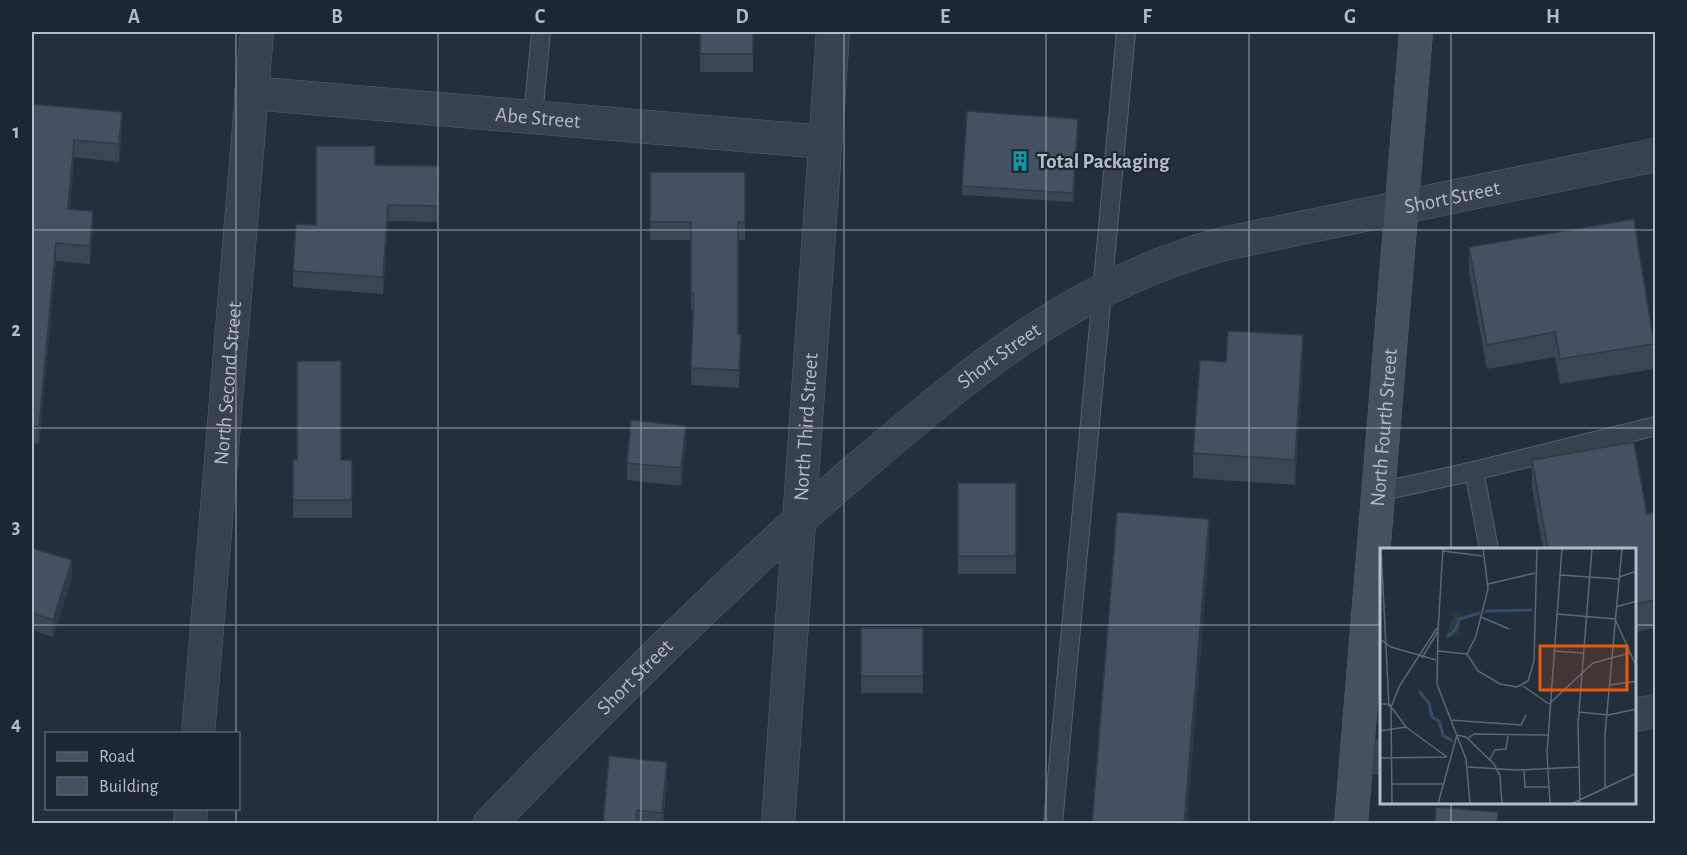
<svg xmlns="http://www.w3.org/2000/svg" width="1687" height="855" font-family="'Alegreya Sans',sans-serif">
<rect width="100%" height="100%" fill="#242f3e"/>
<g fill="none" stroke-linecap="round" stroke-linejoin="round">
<g stroke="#565f6c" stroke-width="20">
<g id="service">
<path d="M 533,117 L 541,32"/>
<path d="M 1474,471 L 1656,426"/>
<path d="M 1379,492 L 1474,471 L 1489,549"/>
<path d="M 1053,824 L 1126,32"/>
</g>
</g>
<g stroke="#565f6c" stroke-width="34">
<g id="minor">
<path id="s1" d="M 251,93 L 824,142"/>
<path d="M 1634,715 L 1656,711"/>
<path id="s2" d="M 198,734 L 257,32"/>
<path d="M 1357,756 L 1381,757"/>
<path d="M 190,824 L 191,808"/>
<path id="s3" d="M 489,824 C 610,700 731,577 862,465 C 978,367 1073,285 1223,244 L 1656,155"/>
<path id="s4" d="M 778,824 L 833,32"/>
</g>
</g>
<g stroke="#565f6c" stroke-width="34">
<g id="secondary">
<path id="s5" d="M 1351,824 L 1416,32"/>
</g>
</g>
<use href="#service" stroke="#38414e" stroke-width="18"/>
<use href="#minor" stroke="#38414e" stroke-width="33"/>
<use href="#secondary" stroke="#465061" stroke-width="33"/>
</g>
<g fill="#3b4654">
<rect x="700" y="32" width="53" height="40"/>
<path d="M 32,104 L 122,129 L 119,162 L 74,157 L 70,209 L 93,229 L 90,264 L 56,261 L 39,444 L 32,443 Z"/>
<path d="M 1078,128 L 1073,202 L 962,195 L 962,186 Z"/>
<path d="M 375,165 L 439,166 L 438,222 L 388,221 L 383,294 L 293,287 L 293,271 L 316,225 Z"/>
<path d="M 650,172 L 745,172 L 745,240 L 738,240 L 738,334 L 741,351 L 739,388 L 691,385 L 693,310 L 691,310 L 691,240 L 650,240 Z"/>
<path d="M 1469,247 L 1654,344 L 1654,369 L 1560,384 L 1555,357 L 1487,369 L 1469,272 Z"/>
<path d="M 1303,360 L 1295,485 L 1193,478 L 1193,453 L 1226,362 Z"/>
<path d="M 686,443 L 681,486 L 627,480 L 627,463 Z"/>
<rect x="293" y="460" width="59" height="58"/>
<path d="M 1532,460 L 1647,514 L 1656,512 L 1656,628 L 1635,632 L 1635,549 L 1543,549 L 1532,488 Z"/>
<rect x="958" y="483" width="58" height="91"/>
<path d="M 32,548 L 72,578 L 53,637 L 32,630 Z"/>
<rect x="861" y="628" width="62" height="65"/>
<path d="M 667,779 L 663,824 L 603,824 Z"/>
</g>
<g fill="#303945">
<path d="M 122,112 L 122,129 L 119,162 L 119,144 Z"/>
<path d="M 1078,119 L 1078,128 L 1073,202 L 1073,193 Z"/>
<path d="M 74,140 L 74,157 L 68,226 L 68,209 Z"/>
<path d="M 388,205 L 388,221 L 383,294 L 383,277 Z"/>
<path d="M 93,211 L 93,229 L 90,264 L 90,246 Z"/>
<path d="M 56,243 L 56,261 L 39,444 L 39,427 Z"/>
<path d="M 741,334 L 741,351 L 739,388 L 739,370 Z"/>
<path d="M 1303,335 L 1303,360 L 1295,485 L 1295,460 Z"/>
<path d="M 686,426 L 686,443 L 681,486 L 681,468 Z"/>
<path d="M 1209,519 L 1209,550 L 1187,824 L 1184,824 Z"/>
<path d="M 72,560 L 72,578 L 53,637 L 53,620 Z"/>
<path d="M 667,762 L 667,779 L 662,824 L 662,813 Z"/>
</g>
<g fill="#455162" stroke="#303945" stroke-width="1.5">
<rect x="700" y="32" width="53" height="22"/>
<path d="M 32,104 L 122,112 L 119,144 L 74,140 L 68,209 L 93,211 L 90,246 L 56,243 L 39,427 L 32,426 Z"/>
<path d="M 967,111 L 1078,119 L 1073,193 L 962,186 Z"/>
<path d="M 316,146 L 375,146 L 375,165 L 439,166 L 438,206 L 388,205 L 383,277 L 293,271 L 296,224 L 316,225 Z"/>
<path d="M 650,172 L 745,172 L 745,222 L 738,222 L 738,334 L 741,334 L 739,370 L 691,368 L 694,293 L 691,293 L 691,222 L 650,222 Z"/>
<path d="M 1634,219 L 1654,344 L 1560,359 L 1555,332 L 1487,345 L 1469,247 Z"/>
<path d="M 1228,331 L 1303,335 L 1295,460 L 1193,453 L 1200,360 L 1226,362 Z"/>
<path d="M 297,361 L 341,361 L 341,460 L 352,460 L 352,500 L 293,500 L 293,460 L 297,460 Z"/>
<path d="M 631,420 L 686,426 L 681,468 L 627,463 Z"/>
<path d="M 1634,442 L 1647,514 L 1656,512 L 1656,600 L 1635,604 L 1635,549 L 1548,549 L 1532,460 Z"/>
<rect x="958" y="483" width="58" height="73"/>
<path d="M 1117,512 L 1209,519 L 1184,824 L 1092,824 Z"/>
<path d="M 32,548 L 72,560 L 53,620 L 32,613 Z"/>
<rect x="861" y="628" width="62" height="48"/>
<path d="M 609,756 L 667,762 L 662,813 L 637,810 L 636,824 L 603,824 Z"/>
<path d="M 1436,807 L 1498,812 L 1497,824 L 1435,824 Z"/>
</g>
<path fill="none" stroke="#b4bcc9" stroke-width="1.5" stroke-opacity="0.55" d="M 236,32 L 236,734M 438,32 L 438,824M 641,32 L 641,824M 844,32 L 844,824M 1046,32 L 1046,824M 1249,32 L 1249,824M 1451,32 L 1451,549M 32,230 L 1656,230M 32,428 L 1656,428M 32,625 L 1381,625M 1634,625 L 1656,625M 1451,802 L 1451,824M 236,808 L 236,824"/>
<defs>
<g id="building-bare" transform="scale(1.62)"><path d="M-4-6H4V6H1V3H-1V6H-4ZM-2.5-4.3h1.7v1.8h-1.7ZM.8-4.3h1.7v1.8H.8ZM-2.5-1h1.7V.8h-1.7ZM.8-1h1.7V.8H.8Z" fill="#0f9aa8" stroke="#1d2633" stroke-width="2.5" paint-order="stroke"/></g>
</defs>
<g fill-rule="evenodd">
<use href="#building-bare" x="1020" y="161"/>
</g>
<g text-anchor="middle" stroke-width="4.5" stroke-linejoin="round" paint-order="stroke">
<g font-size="21" fill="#b4bcc9" stroke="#1d2633">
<text dy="7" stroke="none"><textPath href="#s1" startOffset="288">Abe Street</textPath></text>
<text dy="7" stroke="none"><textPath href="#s3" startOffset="1179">Short Street</textPath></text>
<text dy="7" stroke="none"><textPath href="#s3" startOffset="693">Short Street</textPath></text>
<text dy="7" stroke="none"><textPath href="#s2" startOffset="352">North Second Street</textPath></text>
<text dy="7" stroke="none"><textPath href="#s4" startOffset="398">North Third Street</textPath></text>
<text dy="7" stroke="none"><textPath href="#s5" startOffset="398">North Fourth Street</textPath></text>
<text dy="7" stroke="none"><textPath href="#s3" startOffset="207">Short Street</textPath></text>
</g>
<g font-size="21" font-weight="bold" fill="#b4bcc9" stroke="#1d2633" text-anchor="start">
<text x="1037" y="168">Total Packaging</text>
</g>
</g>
<g transform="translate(1380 548)">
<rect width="256" height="256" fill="#242f3e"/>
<path d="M 74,65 L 81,65 L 79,88 L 65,90 Z" fill="#263c3f"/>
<path fill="none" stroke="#394c67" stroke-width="3" d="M 105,63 L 152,62M 67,89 L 76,81 L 79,71 L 100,65M 39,143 L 49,155 L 52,169 L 59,173 L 63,187 L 72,193"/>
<path fill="none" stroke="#5e6776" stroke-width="1.5" d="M 1,0 L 9,159M 63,3 L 102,8M 180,27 L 239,31M 239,29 L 257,23M 108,36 L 155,25M 236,59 L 257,53M 177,66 L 235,71 L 257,120M 101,69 L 129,81M 58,84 L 57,136 L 86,211 L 90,256M 0,91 L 11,99 L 56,112M 58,103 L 87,106 L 96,88 L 108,41 L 103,0M 173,103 L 203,105M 87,106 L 98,123 L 120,136 L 137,139 L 148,133 L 154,113 L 157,0M 42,110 L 58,83 L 63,0M 230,137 L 257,133M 143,138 L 169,156M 0,156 L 9,156 L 26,179 L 67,209M 169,156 L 213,115 L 250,105M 199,164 L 228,167 L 257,161M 70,172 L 141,177 L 146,167M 0,183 L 26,179M 77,187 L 86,189 L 114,216 L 120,228 L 122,256M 87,191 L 94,186 L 168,187M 0,210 L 66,209M 110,211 L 115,202 L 126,201 L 128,188M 88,219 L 137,222 L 199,219M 144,222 L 145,239 L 168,239M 11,236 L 63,236M 225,240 L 225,186 L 242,0M 12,256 L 11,159 L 20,137 L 57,80M 58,256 L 77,187M 170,256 L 167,205 L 182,0M 191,256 L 257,225M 200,256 L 198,176 L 212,0"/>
<path fill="#e8590c" fill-opacity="0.15" stroke="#e8590c" stroke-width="3" d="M 160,98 L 247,98 L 247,142 L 160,142 Z"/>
<rect width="256" height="256" fill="none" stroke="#b4bcc9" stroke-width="3"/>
</g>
<rect width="1687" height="855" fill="none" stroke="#1d2633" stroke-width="66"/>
<rect x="45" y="732" width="195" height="78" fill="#1d2633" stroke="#59626f" stroke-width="1.5"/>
<rect x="57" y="752" width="30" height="9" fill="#465061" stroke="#59626f" stroke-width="1.5"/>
<text x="99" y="762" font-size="18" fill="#b4bcc9">Road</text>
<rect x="57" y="777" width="30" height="18" fill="#455162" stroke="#59626f" stroke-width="1.5"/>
<text x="99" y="792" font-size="18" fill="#b4bcc9">Building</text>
<rect x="33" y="33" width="1621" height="789" fill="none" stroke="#b4bcc9" stroke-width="2"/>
<g font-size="20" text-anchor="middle" font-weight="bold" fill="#b4bcc9">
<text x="134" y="23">A</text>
<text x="337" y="23">B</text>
<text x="540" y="23">C</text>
<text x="742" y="23">D</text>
<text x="945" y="23">E</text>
<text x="1147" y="23">F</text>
<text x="1350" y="23">G</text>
<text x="1553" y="23">H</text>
<text x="16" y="138">1</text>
<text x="16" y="336">2</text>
<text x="16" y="533">3</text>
<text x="16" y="730">4</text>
</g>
</svg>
